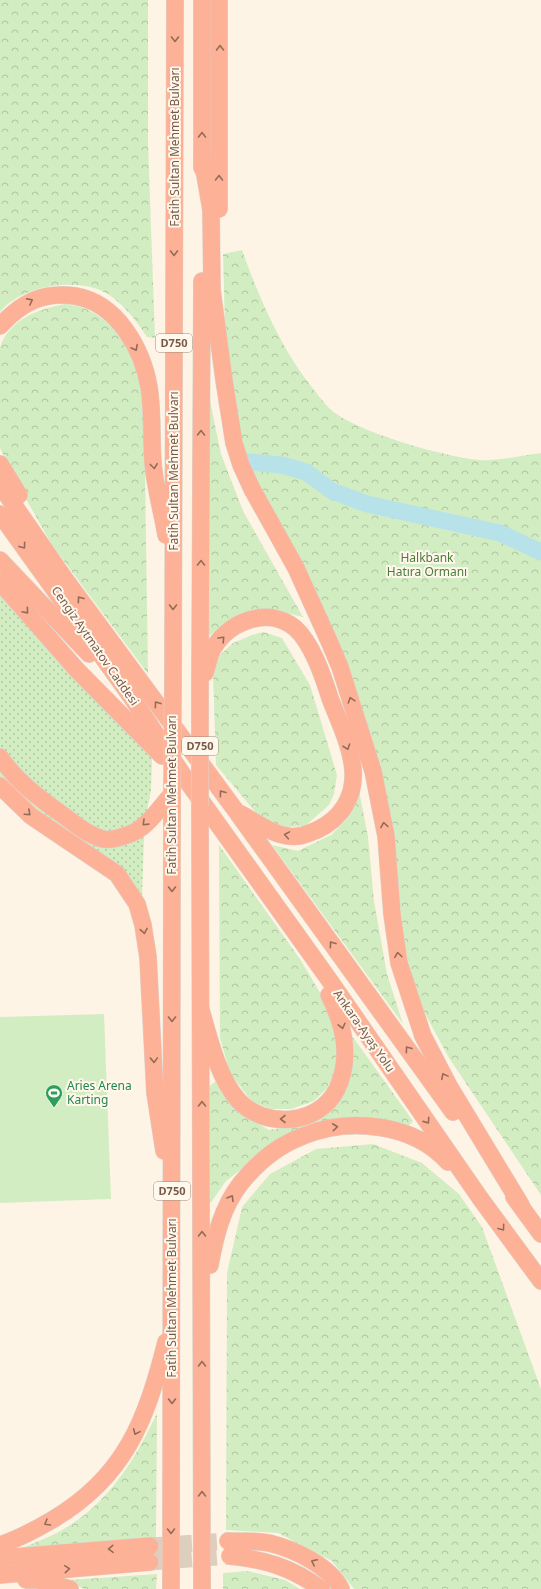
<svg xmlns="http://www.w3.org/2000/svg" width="541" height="1589" font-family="'Noto Sans',sans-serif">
<defs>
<pattern id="grass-dots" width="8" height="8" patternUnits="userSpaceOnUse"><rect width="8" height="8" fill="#d3edc2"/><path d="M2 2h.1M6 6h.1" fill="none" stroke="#b0c3a0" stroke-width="1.8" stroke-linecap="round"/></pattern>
<pattern id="forest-crowns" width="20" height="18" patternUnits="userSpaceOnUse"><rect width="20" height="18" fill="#d3edc2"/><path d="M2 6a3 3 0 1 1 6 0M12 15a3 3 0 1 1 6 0" fill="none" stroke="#b0c3a0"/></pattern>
</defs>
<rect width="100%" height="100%" fill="#fef4e5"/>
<g fill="url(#grass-dots)">
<path d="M 0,590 L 152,758 L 151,790 L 147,811 L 136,824 L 111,833 L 88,826 L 20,774 L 0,747 Z"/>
<path d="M 0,765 L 80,834 L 144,836 L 142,898 L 126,874 L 36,812 L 5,784 L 0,777 Z"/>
</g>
<g fill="url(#forest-crowns)">
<path d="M 0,0 L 148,0 L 148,143 L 155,338 L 147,337 C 136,320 124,305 108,294 C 79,276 21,285 0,312 Z"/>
<path d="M 242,250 C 260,300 281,349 314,390 C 319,396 324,403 330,409 C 356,432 442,456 478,460 C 492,462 525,455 541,453 L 541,1195 L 449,1058 L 415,995 L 406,951 L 387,807 L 276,521 L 246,456 L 240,429 L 225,326 L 223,254 Z"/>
<path d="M 65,304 C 72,305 80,306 86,309 C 125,326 137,364 144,403 L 148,674 L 52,545 L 13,476 L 0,448 L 0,347 C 10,319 38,309 65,304 Z"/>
<path d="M 210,401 L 221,454 L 243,511 L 303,617 L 273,610 L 224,624 L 209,636 Z"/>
<path d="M 263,632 L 282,638 L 310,685 L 337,775 L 334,794 L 329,805 L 305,826 L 287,827 L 263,821 L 216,765 L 213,674 L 220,655 L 233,643 L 252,635 Z"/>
<path d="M 357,780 L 368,837 L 374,901 L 387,974 L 403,1024 L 272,845 L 298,851 L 331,835 L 347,819 Z"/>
<path d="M 219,845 L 300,959 L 331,1011 L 339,1052 L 335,1071 L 327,1088 L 314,1101 L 291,1109 L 272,1109 L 253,1103 L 230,1073 L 220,1038 Z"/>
<path d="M 350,1033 L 413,1121 L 407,1128 L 374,1119 L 265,1151 L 226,1181 L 207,1208 L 207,1088 L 216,1081 L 243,1114 L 269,1130 L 299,1125 L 325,1110 Z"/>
<path d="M 373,1144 L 422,1163 L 459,1194 L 482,1227 L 541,1389 L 541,1589 L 354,1589 L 332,1561 L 278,1533 L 226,1530 L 227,1273 L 242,1207 L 270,1174 L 316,1149 Z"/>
<path d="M 157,1413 L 156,1538 L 23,1548 C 35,1542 50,1537 62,1530 C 108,1504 135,1460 157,1413 Z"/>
<path d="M 248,1571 L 285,1580 L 300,1589 L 223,1589 L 223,1573 Z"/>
<path d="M 157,1574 L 156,1589 L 84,1589 L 74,1584 L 55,1581 Z"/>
</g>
<path fill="#d3edc2" d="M 104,1014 L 111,1199 L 0,1203 L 0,1017 Z"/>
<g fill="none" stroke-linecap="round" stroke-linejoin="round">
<path stroke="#b7e2e9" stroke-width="17" d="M 249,462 L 282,465 L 306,472 L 332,491 L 367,504 L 500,533 L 541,552"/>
<g stroke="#ddcebe" stroke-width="17" stroke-dasharray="17 8" stroke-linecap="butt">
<path d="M 150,1546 L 228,1541"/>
<path d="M 150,1562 L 230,1556"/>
</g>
<g stroke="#dcd4cf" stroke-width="18">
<g id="highway">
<path d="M 202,0 L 202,168"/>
<path d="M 202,158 L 211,210 L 212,290 L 224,380 L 234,443 L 241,465 L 252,489 L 296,568 L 329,641 L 340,667 L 373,771 L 386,836 L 392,914 L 399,963 L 423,1036 L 449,1086 L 521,1205"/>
<path d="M 219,209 L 219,0"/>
<path d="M 0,326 C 21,303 43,291 75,296 C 117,303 142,348 149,387 C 153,412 151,438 153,463 C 155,487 162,511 166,535"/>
<path d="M 0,464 L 19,495"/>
<path d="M 0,485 L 65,579 L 236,811 L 453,1112"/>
<path d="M 0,514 L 132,698 L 187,781 L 330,981 L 480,1198 L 541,1281"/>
<path d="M 0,560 L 89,654"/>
<path d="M 0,582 L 77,670 L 162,756"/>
<path d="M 205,673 C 208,665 209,654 214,647 C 230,621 269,606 295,628 C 312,643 323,676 330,698 C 338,720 351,745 353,770 C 355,797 341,819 317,830 C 307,834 299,838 288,836 C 271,834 256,822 241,814"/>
<path d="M 173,686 L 175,0"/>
<path d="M 200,686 L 202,281"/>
<path d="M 0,757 C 17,782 39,798 63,815 C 75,824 88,835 103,839 C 111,841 122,837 130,834 C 147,828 160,807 172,794"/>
<path d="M 0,786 L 31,816 L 117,874 L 137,904 L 143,925 L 148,957 L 155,1093 L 164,1151"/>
<path d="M 200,806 L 202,1589"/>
<path d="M 201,1010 C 209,1038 218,1077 238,1100 C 264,1129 319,1126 337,1089 C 352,1057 344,1025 329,995"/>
<path d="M 514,1197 L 541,1234"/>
<path d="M 210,1265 C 215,1237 222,1207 241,1183 C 257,1163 279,1145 303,1136 C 349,1117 413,1123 448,1162"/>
<path d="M 228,1541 C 241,1542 256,1540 269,1543 C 294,1549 330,1566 341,1589"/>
<path d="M 0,1545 C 18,1539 35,1530 52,1520 C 125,1477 146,1421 166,1342"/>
<path d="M 230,1556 C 264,1559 293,1568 321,1589"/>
<path d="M 0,1558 L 150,1546"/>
<path d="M 0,1575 L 150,1562"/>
<path d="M 26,1580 L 38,1580 L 70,1589"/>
<path d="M 171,1589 L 172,794"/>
</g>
</g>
<use href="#highway" stroke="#fdb297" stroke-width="17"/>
<g stroke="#dcd4cf" stroke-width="18" stroke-linecap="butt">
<g id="highway-bridge">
<path d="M 172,794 L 173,686"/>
<path d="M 200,806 L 200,686"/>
</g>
</g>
<use href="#highway-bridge" stroke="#fdb297" stroke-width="17"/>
</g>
<defs><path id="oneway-chevron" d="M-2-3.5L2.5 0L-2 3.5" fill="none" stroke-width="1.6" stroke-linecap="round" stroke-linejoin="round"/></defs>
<g stroke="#936c58">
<use href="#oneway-chevron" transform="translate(175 39) rotate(90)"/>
<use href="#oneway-chevron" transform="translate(220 48) rotate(-91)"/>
<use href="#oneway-chevron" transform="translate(202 135) rotate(-90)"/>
<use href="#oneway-chevron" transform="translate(219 178) rotate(-89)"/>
<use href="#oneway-chevron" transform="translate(174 253) rotate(90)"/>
<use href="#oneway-chevron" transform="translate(30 301) rotate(-28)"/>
<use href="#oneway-chevron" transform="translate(135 348) rotate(63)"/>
<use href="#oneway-chevron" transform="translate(201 433) rotate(-90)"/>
<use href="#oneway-chevron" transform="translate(154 466) rotate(83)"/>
<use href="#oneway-chevron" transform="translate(23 546) rotate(54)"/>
<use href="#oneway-chevron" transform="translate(201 563) rotate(-90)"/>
<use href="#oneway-chevron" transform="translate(80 599) rotate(-126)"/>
<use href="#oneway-chevron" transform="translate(173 607) rotate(90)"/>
<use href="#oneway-chevron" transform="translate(26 611) rotate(49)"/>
<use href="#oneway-chevron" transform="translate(222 639) rotate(-47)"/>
<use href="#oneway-chevron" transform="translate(351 700) rotate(-108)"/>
<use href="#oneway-chevron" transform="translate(157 704) rotate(-126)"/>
<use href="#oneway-chevron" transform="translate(347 747) rotate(71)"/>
<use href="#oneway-chevron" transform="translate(222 793) rotate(-126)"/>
<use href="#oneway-chevron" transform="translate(28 813) rotate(42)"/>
<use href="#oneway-chevron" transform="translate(145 823) rotate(136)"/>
<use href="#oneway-chevron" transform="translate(384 825) rotate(-99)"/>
<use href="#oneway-chevron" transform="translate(287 835) rotate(-170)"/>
<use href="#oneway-chevron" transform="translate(172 889) rotate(90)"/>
<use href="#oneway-chevron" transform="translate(144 931) rotate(80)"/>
<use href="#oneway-chevron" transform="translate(332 944) rotate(-126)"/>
<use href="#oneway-chevron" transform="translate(398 955) rotate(-97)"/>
<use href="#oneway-chevron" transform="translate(172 1019) rotate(90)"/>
<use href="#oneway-chevron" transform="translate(342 1026) rotate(76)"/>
<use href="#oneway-chevron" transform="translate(408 1049) rotate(-126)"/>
<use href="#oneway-chevron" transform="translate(154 1060) rotate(88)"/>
<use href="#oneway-chevron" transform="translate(444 1076) rotate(-118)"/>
<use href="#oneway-chevron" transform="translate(202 1104) rotate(-90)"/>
<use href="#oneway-chevron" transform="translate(283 1119) rotate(180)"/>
<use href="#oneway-chevron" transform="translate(427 1121) rotate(55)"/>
<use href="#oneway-chevron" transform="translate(335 1127) rotate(-6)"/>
<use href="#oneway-chevron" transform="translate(231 1198) rotate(-59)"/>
<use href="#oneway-chevron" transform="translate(502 1228) rotate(54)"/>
<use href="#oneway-chevron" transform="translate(202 1234) rotate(-90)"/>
<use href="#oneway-chevron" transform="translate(202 1364) rotate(-90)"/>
<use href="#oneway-chevron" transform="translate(172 1401) rotate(90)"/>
<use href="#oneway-chevron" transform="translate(136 1432) rotate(114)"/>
<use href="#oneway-chevron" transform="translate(202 1494) rotate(-90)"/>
<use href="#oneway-chevron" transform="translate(47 1523) rotate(150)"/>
<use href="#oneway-chevron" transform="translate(171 1531) rotate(90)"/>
<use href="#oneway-chevron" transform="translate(111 1549) rotate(176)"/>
<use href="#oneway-chevron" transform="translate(314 1562) rotate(-153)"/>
<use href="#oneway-chevron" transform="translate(67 1569) rotate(-5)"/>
</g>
<defs>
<g id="stadium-pin" transform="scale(0.9)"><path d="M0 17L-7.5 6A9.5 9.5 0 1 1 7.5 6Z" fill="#2e9e5b" stroke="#fff8ed"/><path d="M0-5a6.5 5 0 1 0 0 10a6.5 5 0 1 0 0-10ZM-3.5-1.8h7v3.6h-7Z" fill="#fff"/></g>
</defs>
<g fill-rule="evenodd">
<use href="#stadium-pin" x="54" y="1093"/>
</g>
<g text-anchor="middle" stroke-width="4" stroke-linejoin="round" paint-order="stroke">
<g fill="#fff8ed" stroke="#a1897a" stroke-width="1">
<rect x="156" y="334" width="36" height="18" rx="3"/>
<rect x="182" y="737" width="36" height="18" rx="3"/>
<rect x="154" y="1182" width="36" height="18" rx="3"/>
</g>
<g font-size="11" font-weight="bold" fill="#795a48">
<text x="174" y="347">D750</text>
<text x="200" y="750">D750</text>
<text x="172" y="1195">D750</text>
</g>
<g font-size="12" fill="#795a48" stroke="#fff8ed">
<text transform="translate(175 147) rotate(-90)" y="4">Fatih Sultan Mehmet Bulvarı</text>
<text transform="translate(174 471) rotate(-90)" y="4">Fatih Sultan Mehmet Bulvarı</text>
<text transform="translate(95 646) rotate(55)" y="4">Cengiz Aytmatov Caddesi</text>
<text transform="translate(172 795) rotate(-90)" y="4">Fatih Sultan Mehmet Bulvarı</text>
<text transform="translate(364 1031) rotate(55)" y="4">Ankara-Ayaş Yolu</text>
<text transform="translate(172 1298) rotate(-90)" y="4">Fatih Sultan Mehmet Bulvarı</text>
</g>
<g font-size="12" fill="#4e7a3c" stroke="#fff8ed">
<text x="427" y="562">Halkbank<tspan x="427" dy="14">Hatıra Ormanı</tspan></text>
</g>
<g font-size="12" fill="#27864d" stroke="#fff8ed" text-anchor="start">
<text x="67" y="1090">Aries Arena<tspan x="67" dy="14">Karting</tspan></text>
</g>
</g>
</svg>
